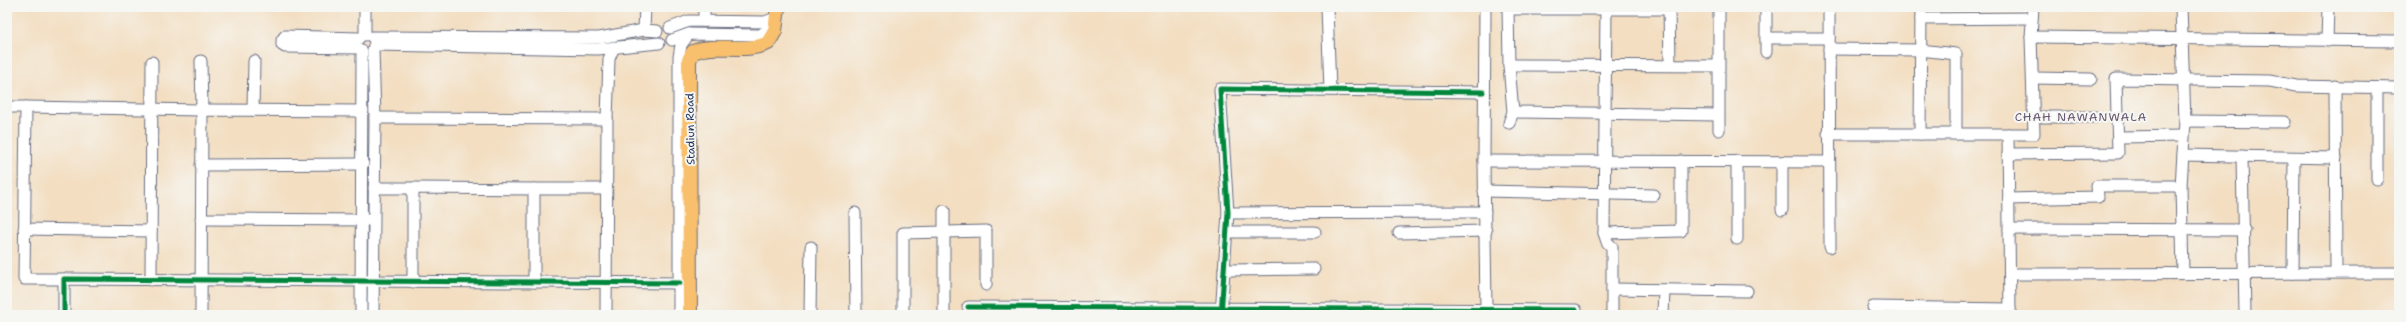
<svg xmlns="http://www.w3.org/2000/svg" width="2406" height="322" font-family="'Shantell Sans',sans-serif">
<rect width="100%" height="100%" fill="#f6f6f2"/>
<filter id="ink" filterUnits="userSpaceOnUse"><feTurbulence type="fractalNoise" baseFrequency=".025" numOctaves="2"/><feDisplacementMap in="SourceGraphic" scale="8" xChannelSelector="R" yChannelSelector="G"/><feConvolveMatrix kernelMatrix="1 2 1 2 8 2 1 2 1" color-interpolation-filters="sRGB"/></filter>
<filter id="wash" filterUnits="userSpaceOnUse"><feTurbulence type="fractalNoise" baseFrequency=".012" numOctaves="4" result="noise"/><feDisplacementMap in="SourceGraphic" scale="16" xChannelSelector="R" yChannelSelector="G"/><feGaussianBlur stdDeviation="0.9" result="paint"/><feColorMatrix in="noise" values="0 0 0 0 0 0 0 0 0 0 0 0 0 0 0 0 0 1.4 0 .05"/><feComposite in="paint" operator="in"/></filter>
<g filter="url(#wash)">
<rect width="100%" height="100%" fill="#f3dec1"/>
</g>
<g filter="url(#ink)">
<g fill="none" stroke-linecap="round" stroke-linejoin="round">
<g stroke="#676c81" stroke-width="13">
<g id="minor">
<path d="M 365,7 L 365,35"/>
<path d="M 1327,7 L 1330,90"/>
<path d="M 1485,7 L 1484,161 L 1486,310"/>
<path d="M 1508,7 L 1509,65 L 1513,112 L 1509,123"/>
<path d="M 1606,7 L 1604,233 L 1607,242 L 1612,247 L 1612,315"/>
<path d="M 1669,7 L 1670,65"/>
<path d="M 1719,7 L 1719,130"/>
<path d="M 1829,7 L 1830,247"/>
<path d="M 2181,7 L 2185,121 L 2181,186 L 2183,273"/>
<path d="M 1508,9 L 1669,9"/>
<path d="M 1921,19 L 2032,18"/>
<path d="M 704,21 L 704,7"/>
<path d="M 670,28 L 689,21 L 765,22 L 773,19"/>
<path d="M 644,30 L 645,7"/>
<path d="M 372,37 L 599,38 L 644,30 L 657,31"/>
<path d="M 2031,37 L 2399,41"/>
<path d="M 1766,38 L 1829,38"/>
<path d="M 672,40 L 689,34 L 760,35 L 766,31 L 776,15"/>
<path d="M 2327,41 L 2328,7"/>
<path d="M 374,45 L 598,49 L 659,43"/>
<path d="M 358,48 L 285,47 L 282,45 L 282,40 L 285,36 L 359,38"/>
<path d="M 373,49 L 375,118 L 373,315"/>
<path d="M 1829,49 L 1920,50 L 1956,54 L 1956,134"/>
<path d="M 1766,52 L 1766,7"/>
<path d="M 1509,65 L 1718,66"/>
<path d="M 2033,78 L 2091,79"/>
<path d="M 2335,86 L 2336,272"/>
<path d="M 2377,88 L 2377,179"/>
<path d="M 7,107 L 26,107 L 24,279 L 64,279"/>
<path d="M 26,107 L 202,110 L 201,61"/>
<path d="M 253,110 L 254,61"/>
<path d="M 1513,112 L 1718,115"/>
<path d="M 2034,117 L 2096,117"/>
<path d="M 375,118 L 607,119"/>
<path d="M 2185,121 L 2285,122"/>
<path d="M 1828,134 L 2034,134 L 2031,37 L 2033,7"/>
<path d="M 1920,134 L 1921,7"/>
<path d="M 2008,134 L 2010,315"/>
<path d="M 2119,137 L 2183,136"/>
<path d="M 2008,154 L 2118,153 L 2116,79 L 2270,81 L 2296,86 L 2399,88"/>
<path d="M 2183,155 L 2336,158"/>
<path d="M 2242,156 L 2245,315"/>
<path d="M 1484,161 L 1829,162"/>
<path d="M 1782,162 L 1782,210"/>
<path d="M 201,165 L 363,164"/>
<path d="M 374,188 L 413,188"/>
<path d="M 534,189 L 606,189"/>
<path d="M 1484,191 L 1654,195"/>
<path d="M 2009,199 L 2098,197 L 2097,186 L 2181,186"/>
<path d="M 944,211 L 944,315"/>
<path d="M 855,213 L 856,315"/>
<path d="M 1228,213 L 1485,212"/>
<path d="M 201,219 L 369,220"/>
<path d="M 24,229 L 151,231"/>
<path d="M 2009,229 L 2245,230"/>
<path d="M 1227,232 L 1315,232"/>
<path d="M 1399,233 L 1486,231"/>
<path d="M 1604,233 L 1681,231 L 1681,161"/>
<path d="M 1737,239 L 1737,161"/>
<path d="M 1224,270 L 1314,269"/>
<path d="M 2293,273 L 2294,158"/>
<path d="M 2010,274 L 2399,273"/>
<path d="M 151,280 L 152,62"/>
<path d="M 413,282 L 413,188 L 534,189 L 534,282"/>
<path d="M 1612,289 L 1747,291"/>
<path d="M 968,307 L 1576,310"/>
<path d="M 1873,307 L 2010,309"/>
<path d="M 64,315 L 64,279 L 680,283"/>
<path d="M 201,315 L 202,110 L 363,111"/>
<path d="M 361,315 L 362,51"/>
<path d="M 606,315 L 607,119 L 609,59 L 614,47"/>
<path d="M 679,315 L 679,57 L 681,45 L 689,34"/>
<path d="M 810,315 L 811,247"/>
<path d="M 903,315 L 903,233 L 986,231 L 986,285"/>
<path d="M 1221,315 L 1228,213 L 1220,89 L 1483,92"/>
<path d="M 1663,315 L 1664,290"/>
</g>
</g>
<g stroke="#676c81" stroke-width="16">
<path id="major" d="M 690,315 L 689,60 L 693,52 C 716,42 744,54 768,43 L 775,31 L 778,7"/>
</g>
<use href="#minor" stroke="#fff" stroke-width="11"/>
<use href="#major" stroke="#f8bf6c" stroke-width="14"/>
<g stroke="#f6f6f2" stroke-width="8">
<g id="cycleway">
<path d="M 968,307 L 1576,310"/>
<path d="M 64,315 L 64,279 L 680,283"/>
<path d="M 1221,315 L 1228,213 L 1220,89 L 1483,92"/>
</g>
</g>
<use href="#cycleway" stroke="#00873e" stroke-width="5"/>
</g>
</g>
<g text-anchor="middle" stroke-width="4" stroke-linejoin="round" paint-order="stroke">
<g font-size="11" fill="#1b2f5e" stroke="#f6f6f2">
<text transform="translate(690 129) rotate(-91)" y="4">Stadiun Road</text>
</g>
<g font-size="12" letter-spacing="1" fill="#675772" stroke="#f6f6f2">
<text x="2081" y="121">CHAH NAWANWALA</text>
</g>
</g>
<rect width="2406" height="322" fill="none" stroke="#f6f6f2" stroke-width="24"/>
</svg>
